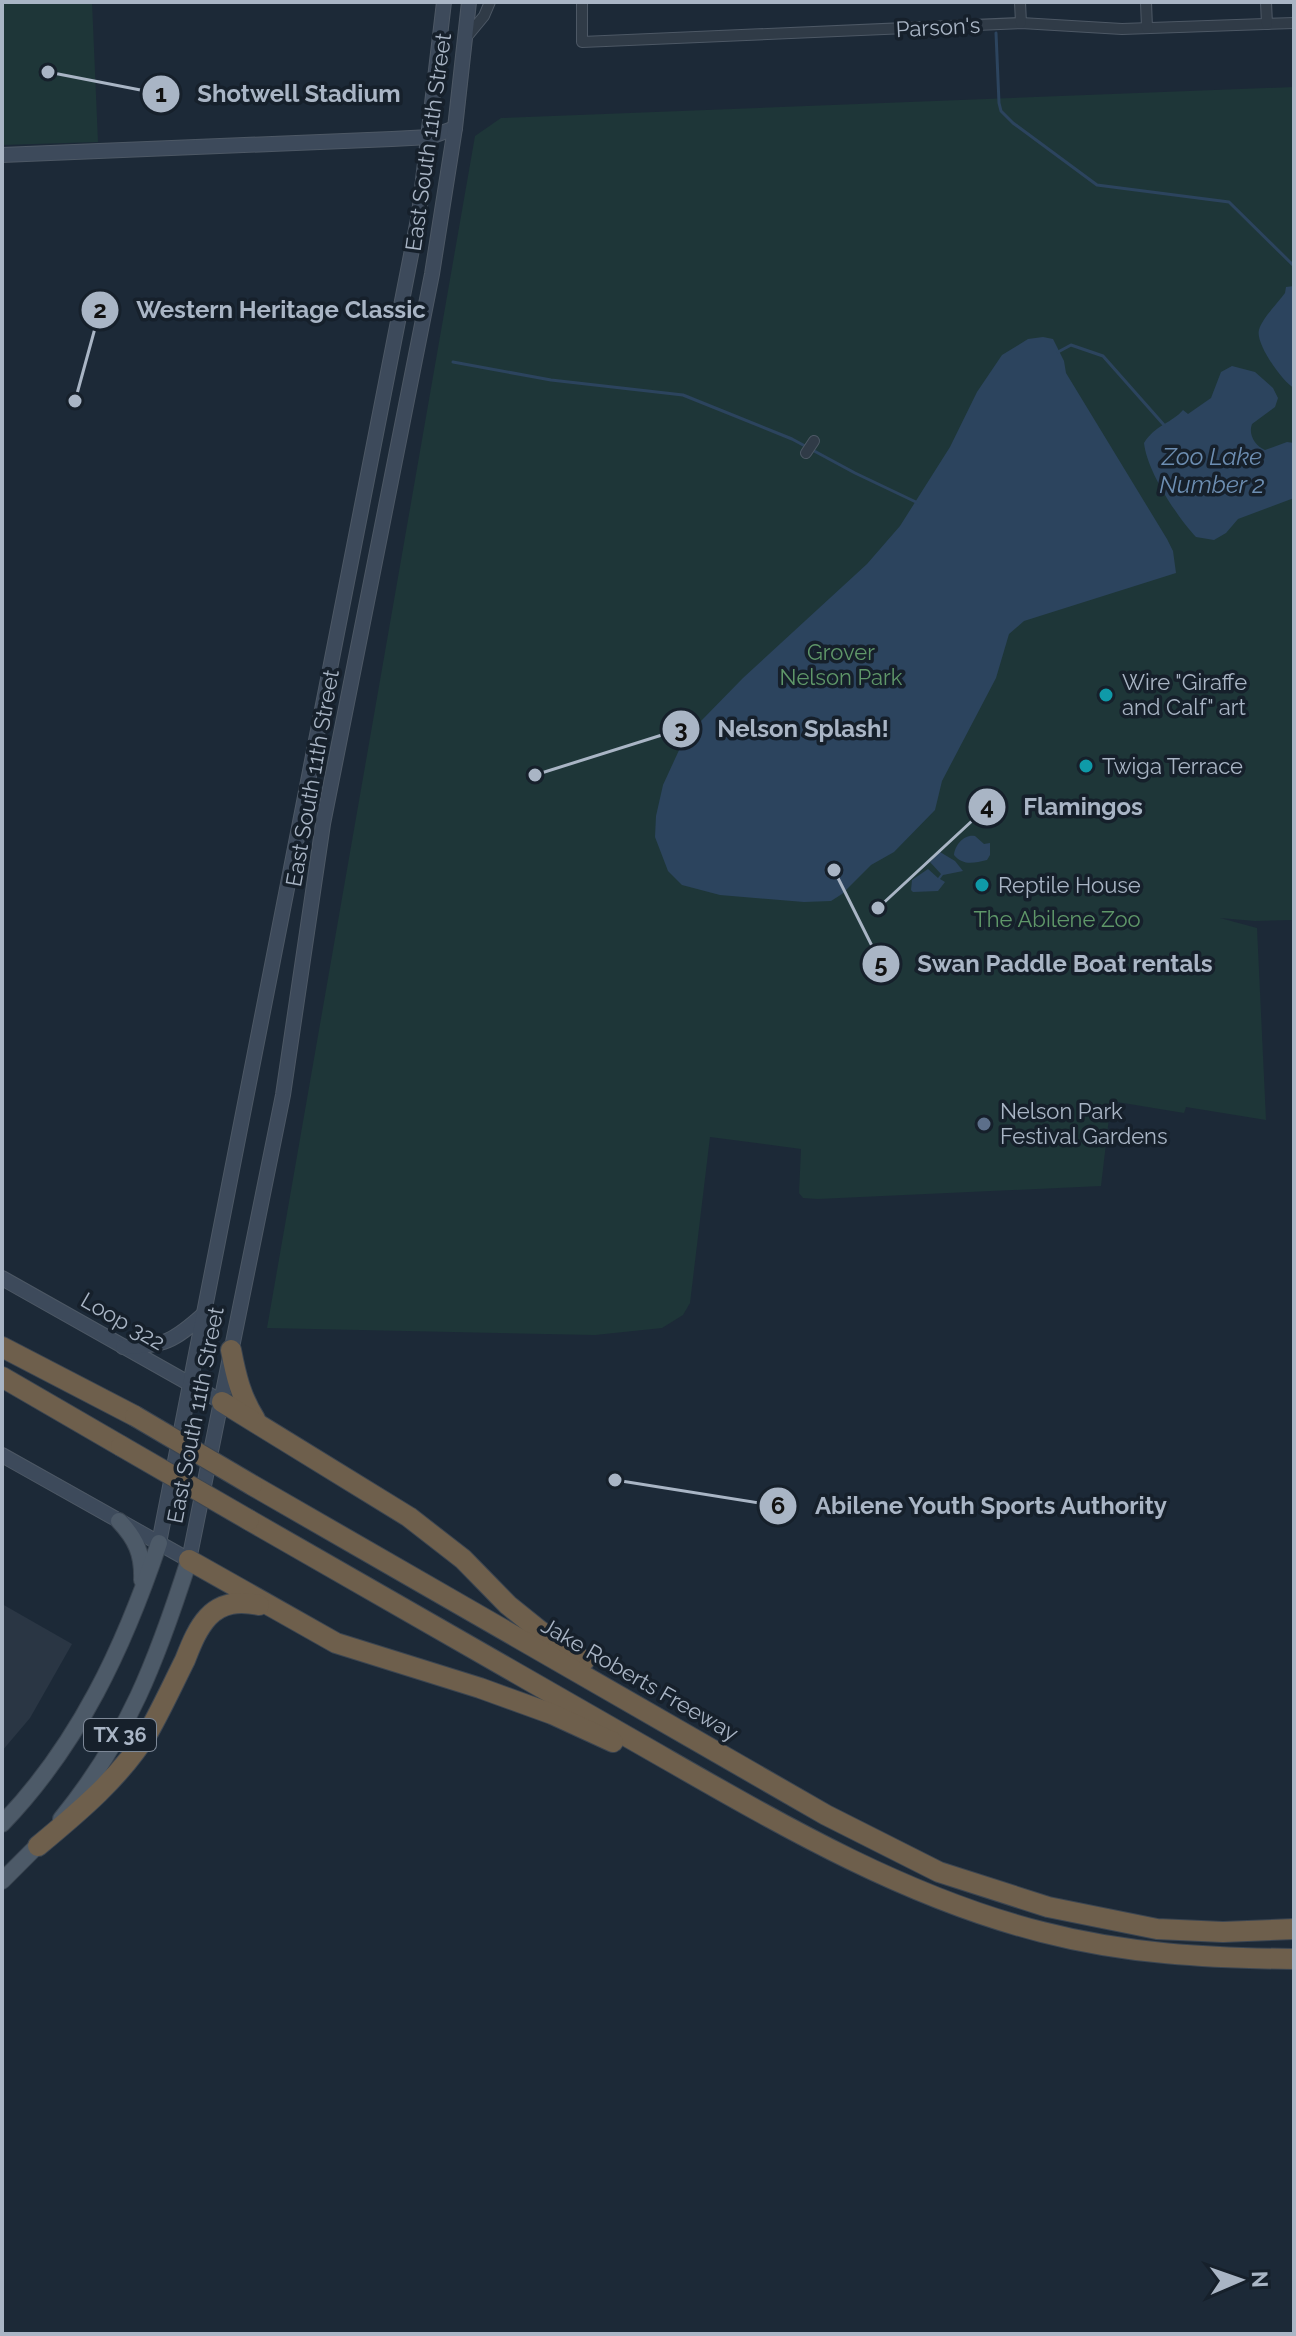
<svg xmlns="http://www.w3.org/2000/svg" width="1296" height="2336" font-family="Raleway,sans-serif">
<rect width="100%" height="100%" fill="#1c2937"/>
<path fill="#2a3644" d="M 2,1604 L 72,1644 L 30,1718 L 2,1751 Z"/>
<g fill="#1e3638">
<path d="M 2,2 L 92,2 L 98,142 L 2,145 Z"/>
<path d="M 1294,87 L 1294,920 L 1255,921 L 1220,918 L 1257,928 L 1266,1120 L 1186,1107 L 1184,1113 L 1111,1101 L 1101,1186 L 818,1199 L 803,1198 L 799,1193 L 801,1149 L 710,1137 L 690,1303 L 683,1315 L 662,1328 L 595,1335 L 267,1328 L 475,136 L 501,118 Z"/>
</g>
<g fill="#2c445e">
<path d="M 1294,286 L 1294,388 C 1283,383 1255,343 1259,330 C 1262,318 1278,303 1285,293 L 1286,287 Z"/>
<path d="M 1043,337 L 1053,339 L 1064,361 L 1066,373 L 1167,539 L 1173,551 L 1176,573 L 1024,621 L 1009,634 L 996,678 L 942,781 L 935,810 L 894,852 L 871,865 L 842,894 L 831,901 L 804,902 L 720,895 L 682,885 L 668,871 L 655,837 L 656,816 L 663,785 L 680,748 L 701,721 L 743,678 L 867,564 L 900,526 L 950,447 L 977,392 L 1002,355 L 1028,339 Z"/>
<path d="M 1232,366 L 1255,372 L 1273,388 L 1278,398 L 1275,407 L 1252,424 C 1248,434 1255,446 1265,450 L 1287,442 L 1294,443 L 1294,498 L 1238,519 L 1226,533 L 1214,540 L 1196,537 C 1177,517 1147,471 1144,443 C 1155,425 1172,423 1183,410 L 1188,414 L 1211,398 L 1221,372 Z"/>
<path d="M 975,836 L 984,844 L 990,843 L 990,855 L 987,860 C 974,863 963,866 954,855 C 955,845 964,834 975,836 Z"/>
<path d="M 940,852 L 955,861 L 963,871 L 943,875 L 940,879 L 945,882 L 938,891 L 913,892 L 911,890 L 912,880 L 928,869 L 938,878 L 941,874 L 930,862 Z"/>
</g>
<g fill="none" stroke-linecap="round" stroke-linejoin="round">
<g stroke="#2c445e" stroke-width="3">
<path d="M 996,33 L 999,103 L 1001,111 L 1013,123 L 1097,185 L 1229,202 L 1294,266"/>
<path d="M 1058,352 L 1071,345 L 1103,356 L 1164,425"/>
<path d="M 453,362 L 551,380 L 683,395 L 792,439 L 855,473 L 918,503"/>
</g>
<g stroke="#4d5865" stroke-width="12">
<g id="street">
<path d="M 582,2 L 582,42 L 1021,23 L 1122,29 L 1294,23"/>
<path d="M 1020,2 L 1021,23"/>
<path d="M 1146,2 L 1147,28"/>
<path d="M 1266,2 L 1267,24"/>
<path d="M 465,39 L 484,16 L 490,2"/>
<path d="M 806,453 L 814,441"/>
</g>
</g>
<g stroke="#4d5865" stroke-width="16">
<g id="secondary">
<path d="M 2,155 L 392,139 L 430,137 L 455,128"/>
<path d="M 2,1278 L 222,1402"/>
<path d="M 123,1347 C 164,1346 173,1342 204,1314"/>
<path d="M 2,1455 L 189,1560 L 283,1095 L 323,824 L 432,274 L 455,128 L 469,2"/>
<path d="M 159,1543 L 419,214 L 444,2"/>
</g>
</g>
<g stroke="#394450" stroke-width="18">
<g id="primary">
<path d="M 119,1521 C 136,1539 143,1554 142,1580"/>
<path d="M 61,1819 C 128,1737 157,1660 189,1560"/>
<path d="M 2,1824 C 79,1744 124,1647 159,1543"/>
<path d="M 2,1881 L 46,1837"/>
</g>
</g>
<g stroke="#3b4551" stroke-width="22">
<g id="highway">
<path d="M 2,1347 L 135,1416"/>
<path d="M 231,1350 C 236,1376 241,1397 255,1419"/>
<path d="M 2,1377 L 121,1446"/>
<path d="M 222,1402 L 409,1517 L 463,1559 L 508,1605 L 539,1630 L 584,1661"/>
<path d="M 252,1485 L 826,1815 L 939,1872 L 1048,1907 L 1157,1929 L 1223,1932 L 1294,1929"/>
<path d="M 249,1520 C 377,1593 505,1666 633,1740 C 763,1814 896,1895 1042,1932 C 1127,1954 1207,1958 1294,1959"/>
<path d="M 189,1560 L 336,1643 L 480,1688 L 552,1714 L 613,1742"/>
<path d="M 38,1846 C 79,1812 121,1777 149,1731 C 162,1708 173,1684 185,1660 C 191,1645 197,1629 208,1617 C 222,1602 240,1601 259,1605"/>
</g>
</g>
<use href="#street" stroke="#303b47" stroke-width="10"/>
<use href="#secondary" stroke="#3d4a5b" stroke-width="14"/>
<use href="#primary" stroke="#4d5a68" stroke-width="16"/>
<use href="#highway" stroke="#6e5f4c" stroke-width="20"/>
<g stroke="#3b4551" stroke-width="22" stroke-linecap="butt">
<g id="highway-bridge">
<path d="M 135,1416 L 252,1485"/>
<path d="M 121,1446 L 249,1520"/>
</g>
</g>
<use href="#highway-bridge" stroke="#6e5f4c" stroke-width="20"/>
</g>
<g fill="#0f9aa8" stroke="#16202b" stroke-width="3">
<circle cx="1106" cy="695" r="8"/>
<circle cx="1086" cy="766" r="8"/>
<circle cx="982" cy="885" r="8"/>
</g>
<circle fill="#5c6f8a" stroke="#16202b" stroke-width="3" cx="984" cy="1124" r="8"/>
<g text-anchor="middle" stroke-width="7" stroke-linejoin="round" paint-order="stroke">
<rect fill="#16202b" stroke="#7d8897" stroke-width="2" x="84" y="1719" width="72" height="32" rx="6"/>
<g font-size="20" font-weight="bold" fill="#a9b5c5">
<text x="120" y="1742">TX 36</text>
</g>
<g font-size="22" fill="#a9b5c5" stroke="#16202b">
<text transform="translate(938 27) rotate(-3)" y="8">Parson's</text>
<text transform="translate(428 142) rotate(-82)" y="8">East South 11th Street</text>
<text transform="translate(312 778) rotate(-80)" y="8">East South 11th Street</text>
<text transform="translate(123 1321) rotate(30)" y="8">Loop 322</text>
<text transform="translate(195 1415) rotate(-79)" y="8">East South 11th Street</text>
<text transform="translate(640 1679) rotate(30)" y="8">Jake Roberts Freeway</text>
</g>
<g font-size="22" fill="#5f9769" stroke="#16202b">
<text x="841" y="660">Grover<tspan x="841" dy="25">Nelson Park</tspan></text>
<text x="1057" y="927">The Abilene Zoo</text>
</g>
<g font-size="22" fill="#a9b5c5" stroke="#16202b" text-anchor="start">
<text x="1122" y="690">Wire "Giraffe<tspan x="1122" dy="25">and Calf" art</tspan></text>
<text x="1102" y="774">Twiga Terrace</text>
<text x="998" y="893">Reptile House</text>
<text x="1000" y="1119">Nelson Park<tspan x="1000" dy="25">Festival Gardens</tspan></text>
</g>
<g font-size="24" font-style="italic" fill="#6d8eb2" stroke="#16202b">
<text x="1212" y="465">Zoo Lake<tspan x="1212" dy="28">Number 2</tspan></text>
</g>
</g>
<path fill="none" stroke="#a9b5c5" stroke-width="3" d="M48 72L161 94M75 401L100 310M535 775L681 729M878 908L987 807M834 870L881 964M615 1480L778 1506"/>
<g fill="#a9b5c5" stroke="#16202b" stroke-width="3">
<circle cx="48" cy="72" r="8"/>
<circle cx="75" cy="401" r="8"/>
<circle cx="535" cy="775" r="8"/>
<circle cx="878" cy="908" r="8"/>
<circle cx="834" cy="870" r="8"/>
<circle cx="615" cy="1480" r="8"/>
<circle cx="161" cy="94" r="20"/>
<circle cx="100" cy="310" r="20"/>
<circle cx="681" cy="729" r="20"/>
<circle cx="987" cy="807" r="20"/>
<circle cx="881" cy="964" r="20"/>
<circle cx="778" cy="1506" r="20"/>
</g>
<g font-size="24" text-anchor="middle" font-weight="bold" fill="#111">
<text x="161" y="102">1</text>
<text x="100" y="318">2</text>
<text x="681" y="737">3</text>
<text x="987" y="815">4</text>
<text x="881" y="972">5</text>
<text x="778" y="1514">6</text>
</g>
<g font-size="24" text-anchor="middle" font-weight="bold" fill="#a9b5c5" stroke="#16202b" stroke-width="7" stroke-linejoin="round" paint-order="stroke">
<text x="299" y="102">Shotwell Stadium</text>
<text x="281" y="318">Western Heritage Classic</text>
<text x="803" y="737">Nelson Splash!</text>
<text x="1083" y="815">Flamingos</text>
<text x="1065" y="972">Swan Paddle Boat rentals</text>
<text x="991" y="1514">Abilene Youth Sports Authority</text>
</g>
<rect width="1296" height="2336" fill="none" stroke="#a9b5c5" stroke-width="8"/>
<g transform="translate(1240 2280) rotate(88)" stroke="#16202b" stroke-width="6" paint-order="stroke">
<path d="M0-6L14 30L0 20L-14 30Z" fill="#a9b5c5"/>
<text y="-12" font-size="22" font-weight="bold" text-anchor="middle" fill="#a9b5c5">N</text>
</g>
</svg>
